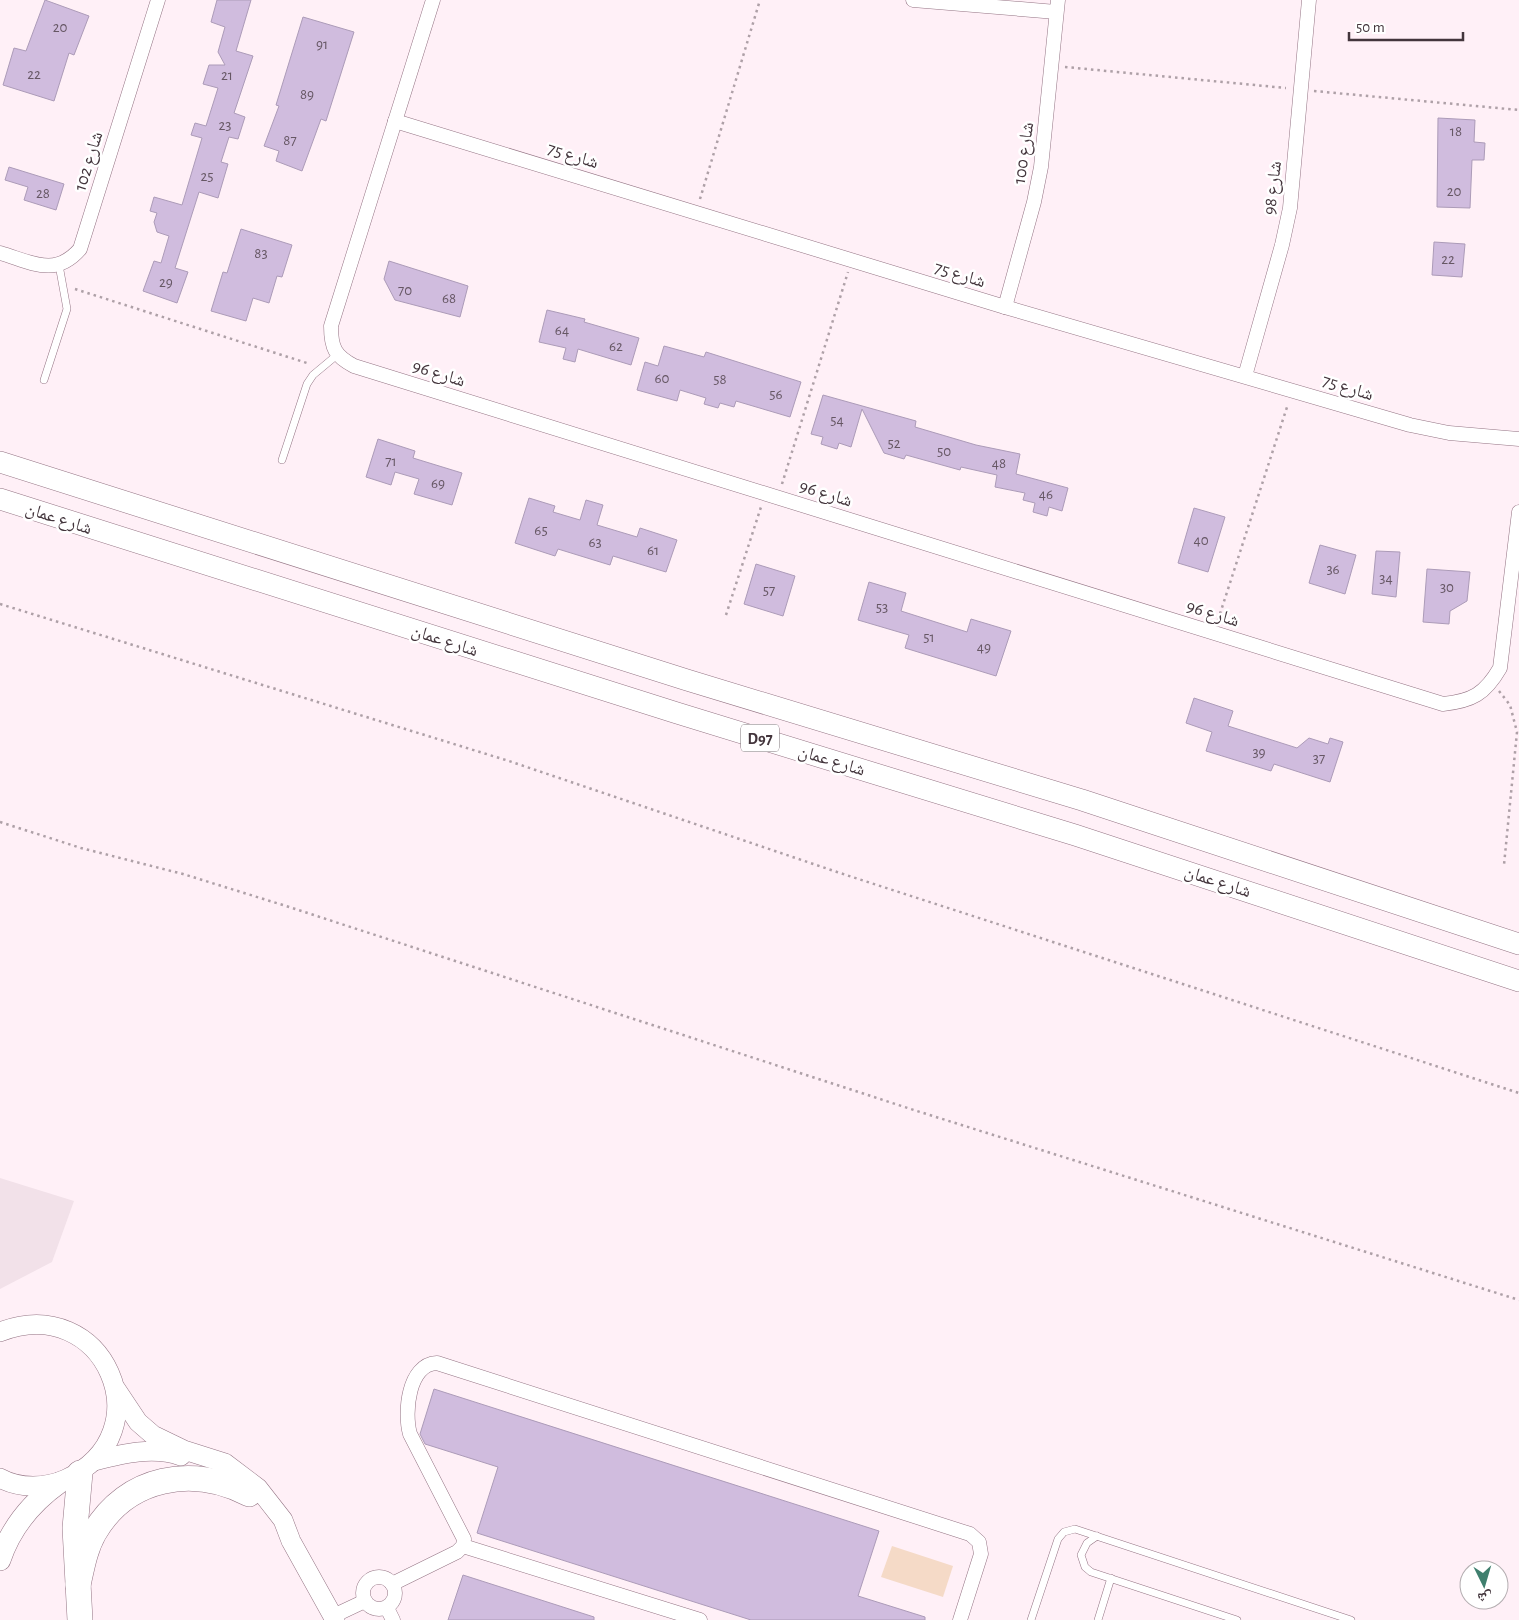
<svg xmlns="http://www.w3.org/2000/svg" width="1519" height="1620" font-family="'Alegreya Sans','Noto Naskh Arabic',sans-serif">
<rect width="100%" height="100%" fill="#fff0f7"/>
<path fill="#f2e1e9" d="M 0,1178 L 74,1201 L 52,1262 L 0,1289 Z"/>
<path fill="#f5dac7" d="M 892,1546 L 953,1566 L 943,1597 L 881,1577 Z"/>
<g fill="#d0bcde" stroke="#ac9bb8">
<path d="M 45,0 L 89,16 L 74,55 L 69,53 L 54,101 L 3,85 L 14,48 L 26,51 Z"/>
<path d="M 217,0 L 251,0 L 236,51 L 253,56 L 234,113 L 245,117 L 238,139 L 229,137 L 221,162 L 228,164 L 218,198 L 199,192 L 175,268 L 188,272 L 177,303 L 143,291 L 154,261 L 161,263 L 169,236 L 157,232 L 154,222 L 157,213 L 150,211 L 154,197 L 182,205 L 202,138 L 191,135 L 195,123 L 206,126 L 218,88 L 203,84 L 209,65 L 225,65 L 218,52 L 225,27 L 211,22 Z"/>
<path d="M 303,17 L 354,32 L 326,121 L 321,119 L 302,171 L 276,161 L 279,151 L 264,146 L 279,106 L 276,105 Z"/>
<path d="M 1438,118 L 1475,120 L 1474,142 L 1485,143 L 1484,160 L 1472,160 L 1470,208 L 1437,207 Z"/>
<path d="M 9,167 L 64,184 L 56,210 L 24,200 L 28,187 L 5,180 Z"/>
<path d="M 241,229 L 292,245 L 282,277 L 277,276 L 269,303 L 253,298 L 246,321 L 211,311 L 223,272 L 227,273 Z"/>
<path d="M 1434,242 L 1465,244 L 1462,277 L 1432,275 Z"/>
<path d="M 389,261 L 468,286 L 460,317 L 395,300 L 384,279 Z"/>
<path d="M 547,310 L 585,319 L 584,322 L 639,338 L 631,365 L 578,349 L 575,362 L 563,359 L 566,348 L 539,342 Z"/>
<path d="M 664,346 L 704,357 L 706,352 L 801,382 L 790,417 L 736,401 L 734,407 L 720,403 L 718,408 L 704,404 L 706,398 L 680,390 L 677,401 L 637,390 L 645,362 L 658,366 Z"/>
<path d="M 823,395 L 916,421 L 915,427 L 976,445 L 1020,454 L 1016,474 L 1068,488 L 1062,511 L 1049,507 L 1047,516 L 1033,512 L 1035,503 L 1023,500 L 1025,493 L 995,487 L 997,475 L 961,467 L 960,470 L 906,455 L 904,459 L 884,453 L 862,409 L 851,447 L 839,443 L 837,449 L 821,444 L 823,437 L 811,434 Z"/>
<path d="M 378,439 L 415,451 L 413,458 L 462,473 L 452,505 L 414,494 L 419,479 L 395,472 L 391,485 L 366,477 Z"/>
<path d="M 529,498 L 555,506 L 553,512 L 580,520 L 586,500 L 603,505 L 597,525 L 637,537 L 640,528 L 677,540 L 666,572 L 613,556 L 610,565 L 558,549 L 555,556 L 515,543 Z"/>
<path d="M 1194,508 L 1225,517 L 1208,572 L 1178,563 Z"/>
<path d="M 1320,545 L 1356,555 L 1345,594 L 1309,583 Z"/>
<path d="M 1376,551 L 1400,552 L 1396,597 L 1372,594 Z"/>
<path d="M 756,564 L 795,576 L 783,616 L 744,604 Z"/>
<path d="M 1427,569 L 1470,572 L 1467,601 L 1450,611 L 1449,624 L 1423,622 Z"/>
<path d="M 869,582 L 906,593 L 901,611 L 967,632 L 971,619 L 1011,631 L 996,676 L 905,648 L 909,635 L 858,620 Z"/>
<path d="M 1194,698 L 1233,711 L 1228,726 L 1297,748 L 1309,738 L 1328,744 L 1330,738 L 1343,742 L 1330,782 L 1274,764 L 1271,771 L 1206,751 L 1212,732 L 1186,723 Z"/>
<path d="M 434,1389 L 879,1531 L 858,1596 L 925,1617 L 925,1620 L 751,1620 L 477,1533 L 498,1467 L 425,1444 L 420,1434 Z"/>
<path d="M 463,1575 L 594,1617 L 594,1620 L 448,1620 Z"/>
</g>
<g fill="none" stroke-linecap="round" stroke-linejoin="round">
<g stroke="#947484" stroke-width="8">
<g id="lane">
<path d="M 44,380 L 67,309 L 59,265"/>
<path d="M 282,460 L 307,384 L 313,375 L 337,355"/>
<path d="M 1097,1536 L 1087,1543 L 1081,1555 L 1085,1567 L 1091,1572 L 1237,1620"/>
<path d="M 1031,1620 L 1058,1539 L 1064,1532 L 1075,1529 L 1351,1620"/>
<path d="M 1098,1620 L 1111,1578"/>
</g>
</g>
<g stroke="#947484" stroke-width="15">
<g id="street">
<path d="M 433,0 L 331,326 C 331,348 335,356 354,366 L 1443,704 C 1472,701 1485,694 1500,668 L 1519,512"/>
<path d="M 913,0 L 1056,12"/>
<path d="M 395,121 L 1005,307 L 1410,425 L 1449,433 L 1519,439"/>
<path d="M 0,253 C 31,262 55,278 80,249 L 158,0"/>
<path d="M 1005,307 L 1034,202 L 1041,167 L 1058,0"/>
<path d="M 1245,376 L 1282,245 L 1290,208 L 1309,0"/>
<path d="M 463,1546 L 700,1620"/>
<circle cx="379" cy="1593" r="16"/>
<path d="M 392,1584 L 457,1552 L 463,1546 L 464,1539 L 410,1434 C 404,1413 408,1364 437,1363 L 970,1534 L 979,1542 L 981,1554 L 960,1620"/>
<path d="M 387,1608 L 393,1620"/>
<path d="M 333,1616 L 365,1601"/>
</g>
</g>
<g stroke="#947484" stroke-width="20">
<g id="secondary">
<path d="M 0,1332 C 104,1291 166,1433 66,1479 C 46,1488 20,1489 0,1478"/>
<path d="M 116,1389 L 138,1422 L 153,1435 L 184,1450 L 225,1463 L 258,1488 L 283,1520 L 291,1541 L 335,1620"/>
<path d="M 94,1461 C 122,1454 153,1446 181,1456"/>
</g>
</g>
<g stroke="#947484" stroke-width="22">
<g id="primary">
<path d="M 0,462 L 687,680 L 1082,800 L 1519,944"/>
<path d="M 0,499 L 677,713 L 1075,835 L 1519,981"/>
<path d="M 0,1560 C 11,1527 31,1503 59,1483"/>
</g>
</g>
<g stroke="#947484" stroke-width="26">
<g id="highway">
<path d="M 78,1585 C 82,1567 85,1549 94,1533 C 127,1476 193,1465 249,1494"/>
<path d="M 80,1620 L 75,1528 L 80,1473"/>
</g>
</g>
<g stroke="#aea0a7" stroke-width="2.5" stroke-dasharray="2.5 4" stroke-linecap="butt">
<path d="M 1065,67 L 1286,88"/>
<path d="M 1314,91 L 1519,110"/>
<path d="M 700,199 L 760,0"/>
<path d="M 75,289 L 310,364"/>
<path d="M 782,484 L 848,272"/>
<path d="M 0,604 L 509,761 L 837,872 L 1519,1093"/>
<path d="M 726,615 L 761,507"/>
<path d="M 1218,620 L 1288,404"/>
<path d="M 1499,691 L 1510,705 L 1517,732 L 1504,865"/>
<path d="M 0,822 L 81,848 L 183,874 L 286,906 L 917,1111 L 1519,1300"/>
</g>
<use href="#lane" stroke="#fff" stroke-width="7"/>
<use href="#street" stroke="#fff" stroke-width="14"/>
<use href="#secondary" stroke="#fff" stroke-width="19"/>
<use href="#primary" stroke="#fff" stroke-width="21"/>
<use href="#highway" stroke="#fff" stroke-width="25"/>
</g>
<g text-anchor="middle" stroke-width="5" stroke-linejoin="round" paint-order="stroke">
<g font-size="15" fill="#665764">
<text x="60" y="32">20</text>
<text x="322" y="49">91</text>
<text x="34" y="79">22</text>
<text x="227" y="80">21</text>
<text x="307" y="99">89</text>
<text x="225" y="130">23</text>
<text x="1456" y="136">18</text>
<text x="290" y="145">87</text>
<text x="207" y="181">25</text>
<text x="1454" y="196">20</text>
<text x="43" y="198">28</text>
<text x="261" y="258">83</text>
<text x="1448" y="264">22</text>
<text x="166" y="287">29</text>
<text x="405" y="295">70</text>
<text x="449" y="303">68</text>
<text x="562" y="335">64</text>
<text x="616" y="351">62</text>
<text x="662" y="383">60</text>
<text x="720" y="384">58</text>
<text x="776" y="399">56</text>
<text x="837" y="425">54</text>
<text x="894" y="448">52</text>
<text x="944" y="456">50</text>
<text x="391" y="466">71</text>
<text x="999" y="468">48</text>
<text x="438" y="488">69</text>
<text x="1046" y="499">46</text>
<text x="541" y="535">65</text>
<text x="1201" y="545">40</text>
<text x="595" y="547">63</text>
<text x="653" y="555">61</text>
<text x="1333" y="574">36</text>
<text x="1386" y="583">34</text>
<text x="1447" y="592">30</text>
<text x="769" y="595">57</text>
<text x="882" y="612">53</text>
<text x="929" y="642">51</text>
<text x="984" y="652">49</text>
<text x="1259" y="757">39</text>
<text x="1319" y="763">37</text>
</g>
<rect fill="#fff" stroke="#7b7276" stroke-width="1" x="741" y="724.5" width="38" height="27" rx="4"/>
<g font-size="16" font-weight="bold" fill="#43353c">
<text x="760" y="744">D97</text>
</g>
<g font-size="18" fill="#43353c" stroke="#fff">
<text transform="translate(1023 153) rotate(-82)" y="6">شارع 100</text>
<text transform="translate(573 155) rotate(17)" y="6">شارع 75</text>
<text transform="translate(88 161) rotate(-73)" y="6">شارع 102</text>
<text transform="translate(1272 188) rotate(-83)" y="6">شارع 98</text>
<text transform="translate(960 274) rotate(17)" y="6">شارع 75</text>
<text transform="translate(439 373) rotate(17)" y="6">شارع 96</text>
<text transform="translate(1348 387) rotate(17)" y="6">شارع 75</text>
<text transform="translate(826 493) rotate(17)" y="6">شارع 96</text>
<text transform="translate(59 518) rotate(18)" y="6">شارع عمان</text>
<text transform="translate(1213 613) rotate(17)" y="6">شارع 96</text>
<text transform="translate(445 640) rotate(18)" y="6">شارع عمان</text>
<text transform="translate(832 760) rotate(17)" y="6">شارع عمان</text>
<text transform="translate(1218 881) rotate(18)" y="6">شارع عمان</text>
</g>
</g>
<g transform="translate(1484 1585) rotate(175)"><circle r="24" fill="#ffffff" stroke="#b4aeb1"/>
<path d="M0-4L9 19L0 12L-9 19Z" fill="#3f7f6e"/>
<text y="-8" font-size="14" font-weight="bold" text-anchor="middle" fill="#43353c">ش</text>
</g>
<path d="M1349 32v8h114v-8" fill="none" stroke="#43353c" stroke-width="2.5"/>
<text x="1356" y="32" font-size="15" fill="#43353c" stroke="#ffffff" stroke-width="4" paint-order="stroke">50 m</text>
</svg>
